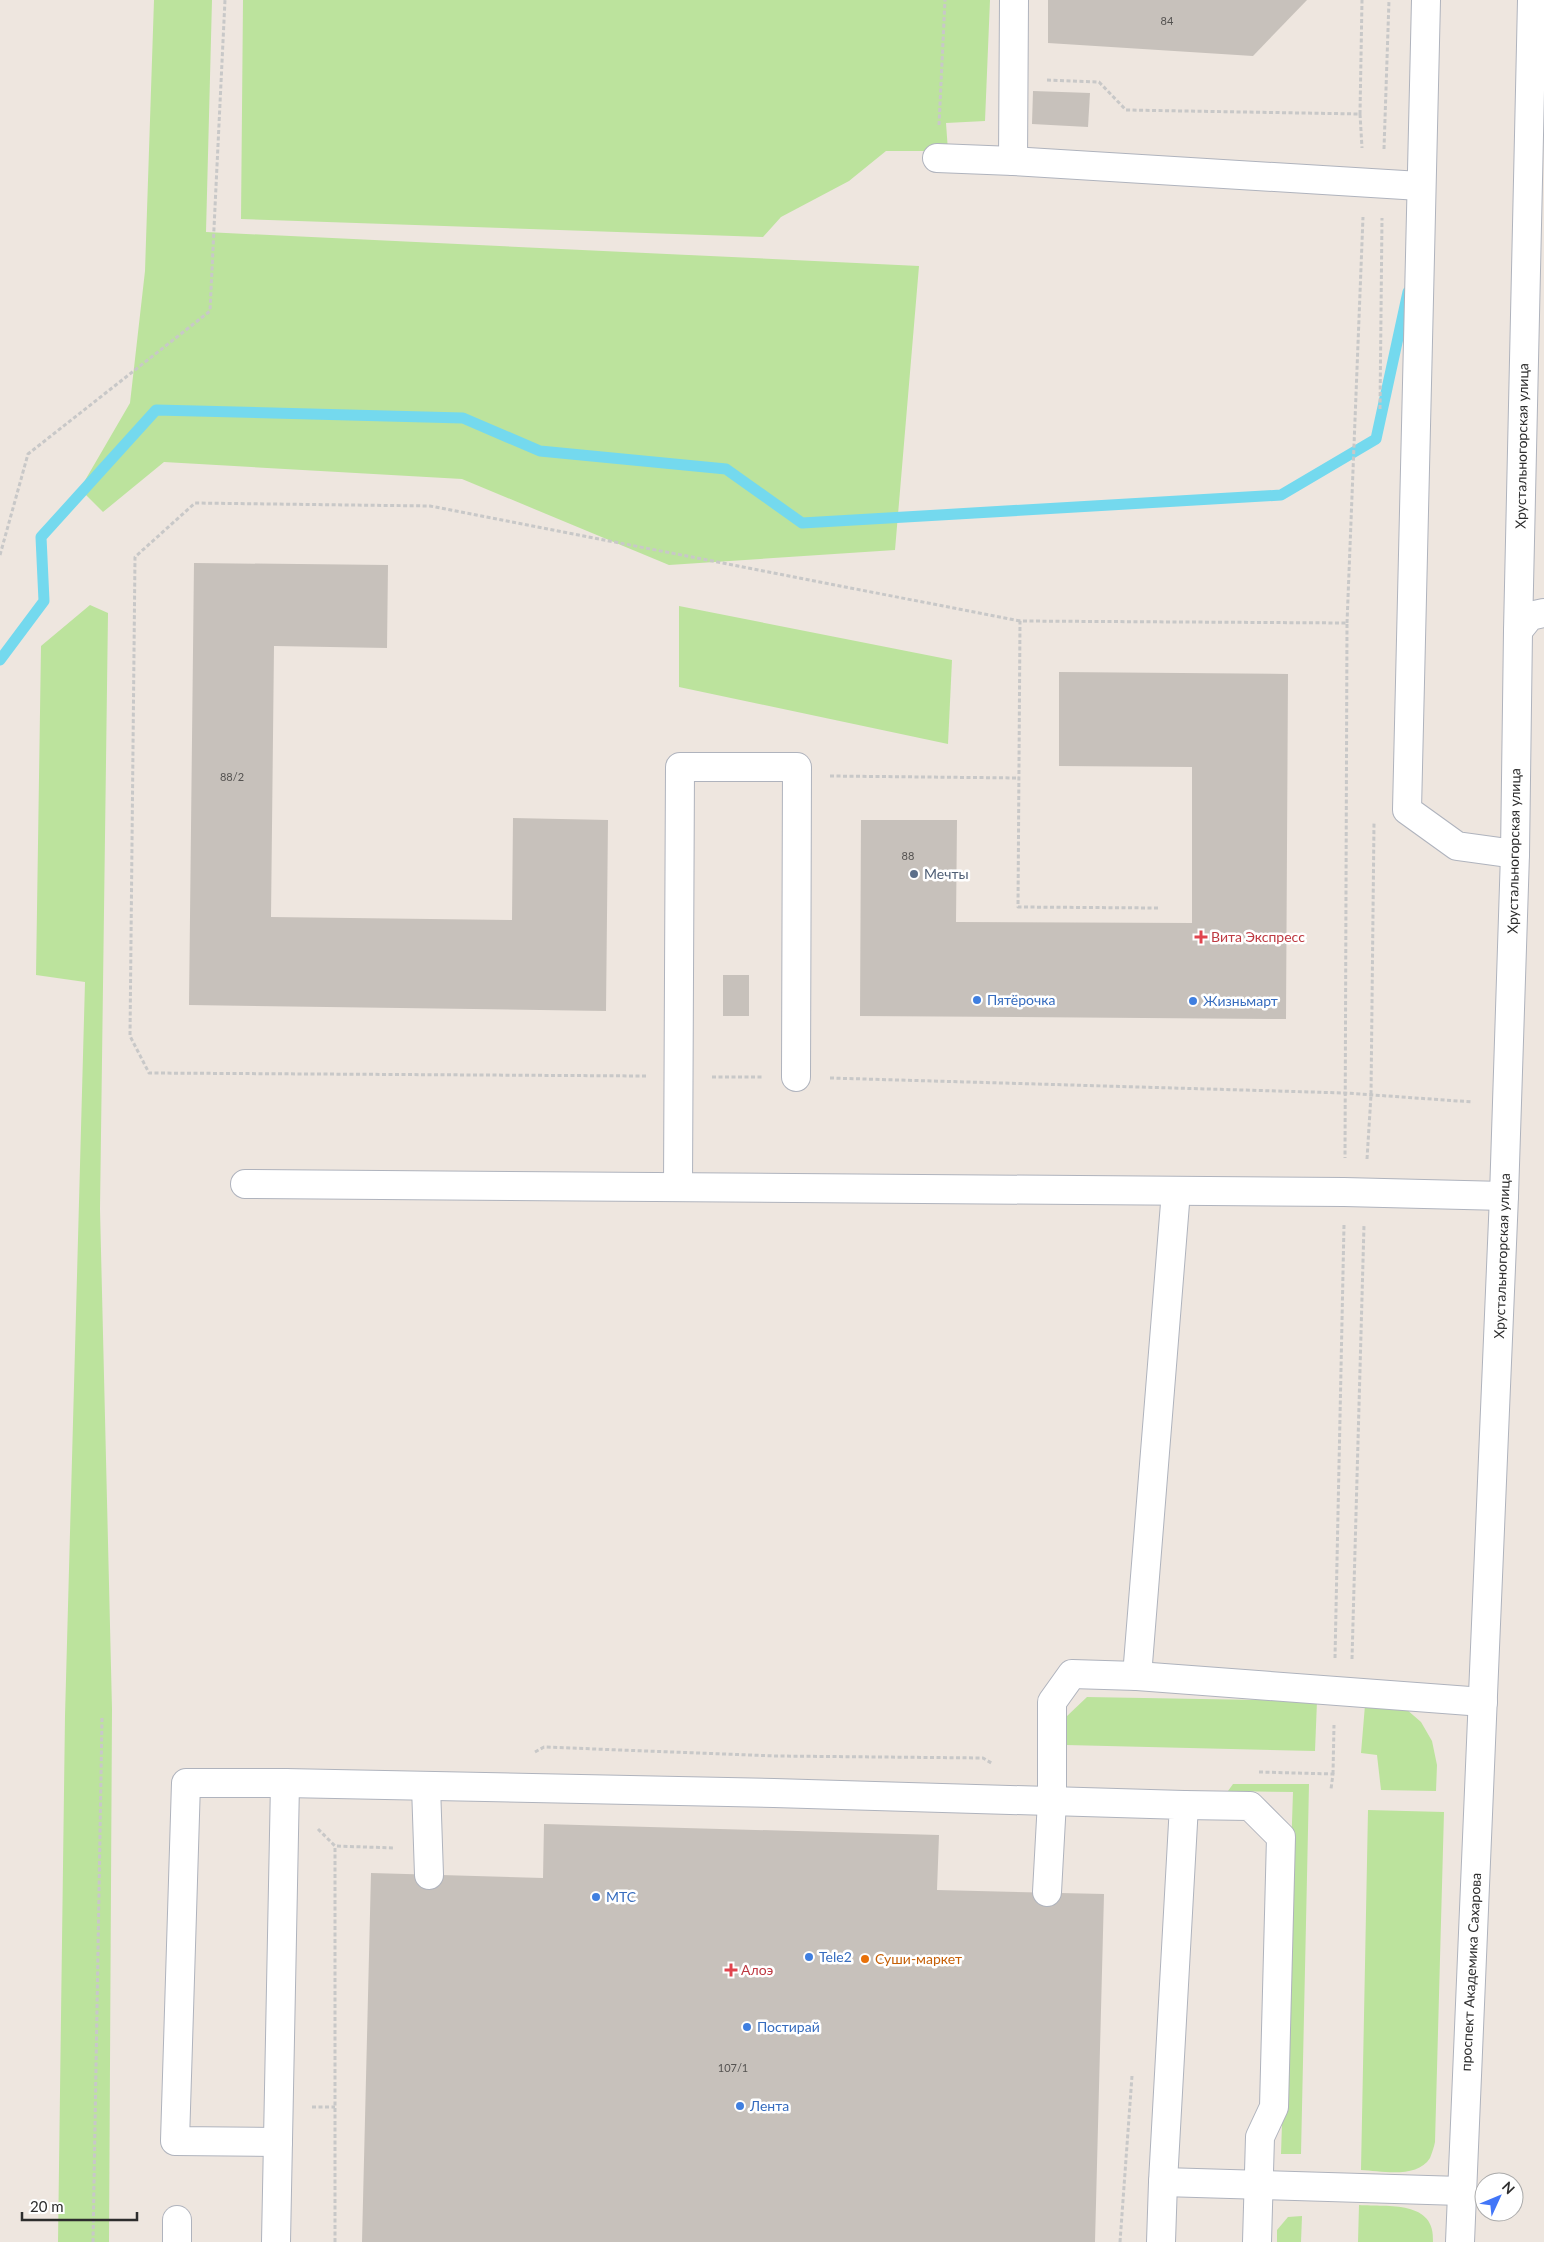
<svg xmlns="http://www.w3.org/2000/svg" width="1544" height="2242" font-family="Lato,sans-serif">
<rect width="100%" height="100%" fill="#eee6df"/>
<g fill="#bce39d">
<path d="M 154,0 L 212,0 L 206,232 L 919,266 L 895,550 L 669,565 L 462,479 L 164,462 L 103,512 L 80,489 L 130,403 L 145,271 Z"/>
<path d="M 243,0 L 990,0 L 985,121 L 946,123 L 948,151 L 886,151 L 849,181 L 781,217 L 763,237 L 241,219 Z"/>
<path d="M 90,605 L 108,613 L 100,1209 L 112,1709 L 109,2242 L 58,2242 L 65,1716 L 85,982 L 36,975 L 41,646 Z"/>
<path d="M 679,606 L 952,660 L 948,744 L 679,687 Z"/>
<path d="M 1087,1697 L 1317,1701 L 1315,1751 L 1066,1745 L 1066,1717 Z"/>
<path d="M 1365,1705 L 1406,1709 L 1421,1722 L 1432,1741 L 1437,1765 L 1436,1791 L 1381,1790 L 1377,1755 L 1361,1753 Z"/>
<path d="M 1233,1784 L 1309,1784 L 1301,2154 L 1281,2154 L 1293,1792 L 1228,1791 Z"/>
<path d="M 1368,1810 L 1444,1812 L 1435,2142 C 1434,2147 1432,2153 1430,2158 C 1417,2179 1382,2171 1361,2170 Z"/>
<path d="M 1359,2205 C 1388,2207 1436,2200 1433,2242 L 1358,2242 Z"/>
<path d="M 1302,2216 L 1301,2242 L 1277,2242 L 1277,2230 L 1288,2217 Z"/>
</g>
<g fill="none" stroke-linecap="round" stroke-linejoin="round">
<path stroke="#74d9ee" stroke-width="11" d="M 0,660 L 44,601 L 41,537 L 156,410 L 463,418 L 540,451 L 726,469 L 802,523 L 1281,495 L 1376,439 L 1408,292"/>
</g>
<g fill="#c7c1bb">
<path d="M 1048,0 L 1307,0 L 1253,56 L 1048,43 Z"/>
<path d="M 1033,91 L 1090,93 L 1088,127 L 1032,124 Z"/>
<path d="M 194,563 L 388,565 L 387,648 L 274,646 L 271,917 L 512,920 L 513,818 L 608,820 L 606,1011 L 189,1005 Z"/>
<path d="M 1059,672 L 1288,674 L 1286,1019 L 860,1016 L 861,820 L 957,820 L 956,922 L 1192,923 L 1192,767 L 1059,766 Z"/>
<rect x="723" y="975" width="26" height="41"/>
<path d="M 544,1824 L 939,1835 L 937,1890 L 1104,1894 L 1095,2242 L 362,2242 L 371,1873 L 543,1878 Z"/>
</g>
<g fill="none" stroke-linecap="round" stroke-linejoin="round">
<g stroke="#afb3bd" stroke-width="30">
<g id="minor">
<path d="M 1426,0 L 1407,810 L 1457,846 L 1515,854"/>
<path d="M 937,158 L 1013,161 L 1420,186"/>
<path d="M 1013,161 L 1014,0"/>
<path d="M 1518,631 L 1530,616 L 1544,613"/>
<path d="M 245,1184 L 1344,1192 L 1504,1196"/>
<path d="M 678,1187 L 680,767 L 797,767 L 796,1077"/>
<path d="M 1137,1676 L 1176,1191"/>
<path d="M 426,1786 L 429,1875"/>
<path d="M 1184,1805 L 1250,1806 L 1281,1837 L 1274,2107 L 1260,2137 L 1257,2242"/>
<path d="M 1047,1892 L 1052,1801 L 1052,1702 L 1072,1674 L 1137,1676 L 1483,1702"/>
<path d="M 278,2142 L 175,2141 L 186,1783 L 285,1783 L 774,1793 L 1184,1805 L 1163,2182 L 1161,2242"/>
<path d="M 1163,2182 L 1461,2191"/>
<path d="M 177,2242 L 177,2220"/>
<path d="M 276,2242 L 285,1783"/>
<path d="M 1460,2242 L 1504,1196 L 1515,854 L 1518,631 L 1532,0"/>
</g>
</g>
<g stroke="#c8c8c8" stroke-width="3" stroke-dasharray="4 2.5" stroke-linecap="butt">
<path d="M 1047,80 L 1099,82 L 1126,110 L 1360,114 L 1362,0"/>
<path d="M 1360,114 L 1362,148"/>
<path d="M 939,125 L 945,0"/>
<path d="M 1384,149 L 1389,0"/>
<path d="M 1380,409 L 1382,218"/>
<path d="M 0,555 L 28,454 L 210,311 L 225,0"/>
<path d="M 1347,623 L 1363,217"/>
<path d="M 830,776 L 1019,778"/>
<path d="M 1158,908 L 1018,907 L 1020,621 L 1347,623 L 1345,1158"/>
<path d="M 646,1076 L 149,1073 L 130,1036 L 135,557 L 195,503 L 430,506 L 1020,621"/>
<path d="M 712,1077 L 764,1077"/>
<path d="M 830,1078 L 1345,1093 L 1473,1102"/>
<path d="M 1367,1159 L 1371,1095 L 1374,823"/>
<path d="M 1335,1658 L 1344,1225"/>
<path d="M 1352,1659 L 1364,1225"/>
<path d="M 535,1752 L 544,1747 L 775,1756 L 983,1758 L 993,1764"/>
<path d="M 1259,1772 L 1333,1774 L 1331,1789"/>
<path d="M 1333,1774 L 1334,1725"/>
<path d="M 318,1829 L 335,1846 L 395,1848"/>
<path d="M 312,2107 L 335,2107"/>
<path d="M 93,2242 L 102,1718"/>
<path d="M 335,2242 L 335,1846"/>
<path d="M 1120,2242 L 1132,2076"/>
</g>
<use href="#minor" stroke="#fff" stroke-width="28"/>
</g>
<circle fill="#5c6f8a" stroke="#fff" stroke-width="2" cx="914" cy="874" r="5"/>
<g fill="#e0444e" stroke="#fff" stroke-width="2">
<path d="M1198.5 929.5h5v5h5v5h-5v5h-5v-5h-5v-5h5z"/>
<path d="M728.5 1962.5h5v5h5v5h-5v5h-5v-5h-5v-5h5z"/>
</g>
<g fill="#3f7fe0" stroke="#fff" stroke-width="2">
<circle cx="977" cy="1000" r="5"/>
<circle cx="1193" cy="1001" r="5"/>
<circle cx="596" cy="1897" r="5"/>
<circle cx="809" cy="1957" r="5"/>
<circle cx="747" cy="2027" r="5"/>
<circle cx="740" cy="2106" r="5"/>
</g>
<circle fill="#e8710a" stroke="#fff" stroke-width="2" cx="865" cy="1959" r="5"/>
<g text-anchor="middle" stroke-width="5" stroke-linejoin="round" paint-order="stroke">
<g font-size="11" fill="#545250">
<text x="1167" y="25">84</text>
<text x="232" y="781">88/2</text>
<text x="908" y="860">88</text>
<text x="733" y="2072">107/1</text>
</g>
<g font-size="14" fill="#2d2d2d" stroke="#fff">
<text transform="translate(1522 446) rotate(-89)" y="5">Хрустальногорская улица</text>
<text transform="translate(1514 851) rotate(-89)" y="5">Хрустальногорская улица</text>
<text transform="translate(1502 1256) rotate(-88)" y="5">Хрустальногорская улица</text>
<text transform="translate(1471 1972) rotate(-87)" y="5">проспект Академика Сахарова</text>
</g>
<g font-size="14" fill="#4e5e75" stroke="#fff" text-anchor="start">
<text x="924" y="879">Мечты</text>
</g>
<g font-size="14" fill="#be3a42" stroke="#fff" text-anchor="start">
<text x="1211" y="942">Вита Экспресс</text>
<text x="741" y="1975">Алоэ</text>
</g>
<g font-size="14" fill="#366cbe" stroke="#fff" text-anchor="start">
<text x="987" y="1005">Пятёрочка</text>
<text x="1203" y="1006">Жизньмарт</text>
<text x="606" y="1902">МТС</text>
<text x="819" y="1962">Tele2</text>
<text x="757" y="2032">Постирай</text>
<text x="750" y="2111">Лента</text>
</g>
<g font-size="14" fill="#c56008" stroke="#fff" text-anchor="start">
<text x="875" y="1964">Суши-маркет</text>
</g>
</g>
<g transform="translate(1499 2197) rotate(46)"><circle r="24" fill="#ffffff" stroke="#ababab"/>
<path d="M0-4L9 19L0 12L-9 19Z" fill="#4276f8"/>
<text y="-8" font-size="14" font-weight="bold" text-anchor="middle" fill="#2d2d2d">N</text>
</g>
<path d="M22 2212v8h115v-8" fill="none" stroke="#2d2d2d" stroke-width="2.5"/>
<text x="30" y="2212" font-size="15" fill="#2d2d2d" stroke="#ffffff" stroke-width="4" paint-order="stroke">20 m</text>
</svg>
